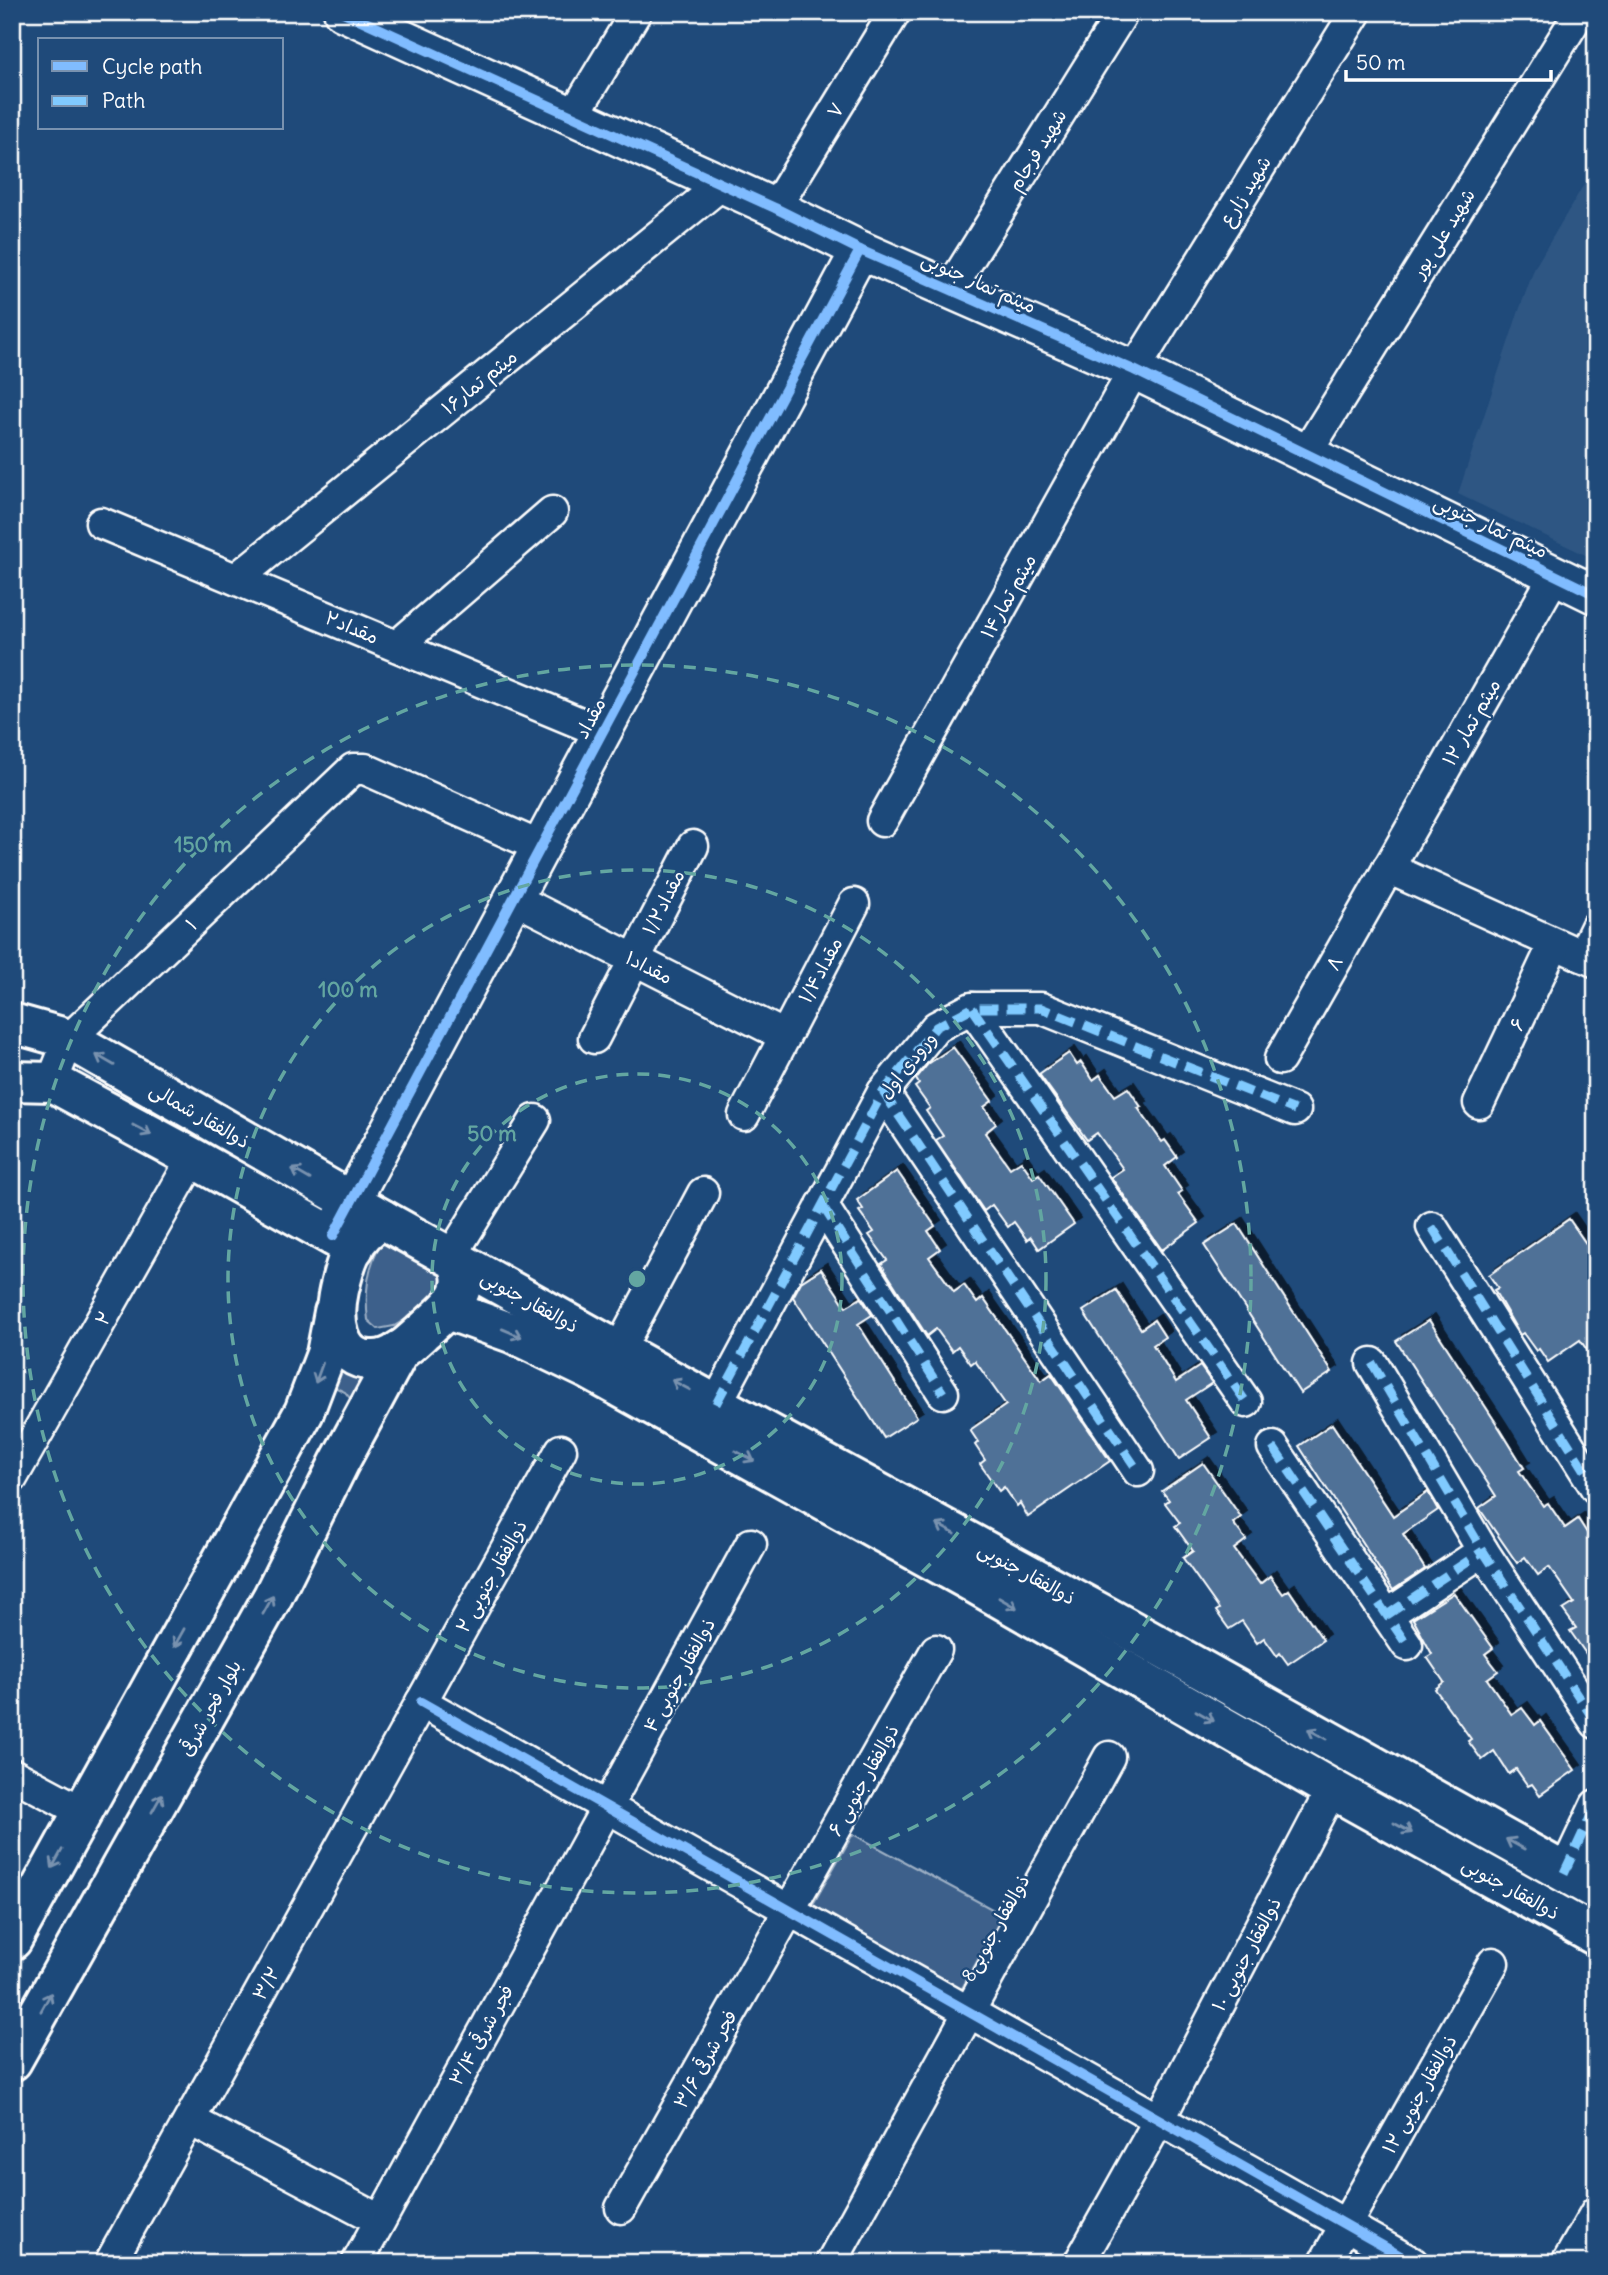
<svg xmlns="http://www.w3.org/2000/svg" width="1608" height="2275" font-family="Delius,'Playpen Sans Arabic',sans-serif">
<defs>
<filter id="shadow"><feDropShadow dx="6" dy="-6" stdDeviation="0" flood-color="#0009"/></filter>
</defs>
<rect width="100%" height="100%" fill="#1f4a7a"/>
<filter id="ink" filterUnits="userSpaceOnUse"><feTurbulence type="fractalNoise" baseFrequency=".0143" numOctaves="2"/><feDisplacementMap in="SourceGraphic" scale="14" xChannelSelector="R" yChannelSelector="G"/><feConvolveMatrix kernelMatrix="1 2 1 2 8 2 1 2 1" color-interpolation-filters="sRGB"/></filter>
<g filter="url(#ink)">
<path fill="#2e5683" d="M 1596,164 L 1596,560 L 1458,494 L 1517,316 L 1535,267 Z"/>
<g fill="#3c618b" stroke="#9eb0c5" stroke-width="2">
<path d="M 386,1235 L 449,1262 L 441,1298 L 394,1326 L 378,1329 L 368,1320 C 364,1289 368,1261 386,1235 Z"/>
<path d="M 336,1352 L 374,1372 L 353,1402 L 345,1392 L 330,1385 Z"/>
<path d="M 853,1834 L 1003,1915 L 961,1990 L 812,1906 Z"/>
</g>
<g fill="#507197" stroke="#fff" stroke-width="2" filter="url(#shadow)">
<path d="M 953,1047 L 992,1101 L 984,1107 L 996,1124 L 985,1133 L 1010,1168 L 1021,1161 L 1033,1178 L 1039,1174 L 1074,1224 L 1039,1249 L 1031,1237 L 1027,1240 L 1014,1222 L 1008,1227 L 992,1205 L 984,1211 L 936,1140 L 943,1136 L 926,1111 L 930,1108 L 915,1087 L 919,1084 L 916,1079 L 928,1064 Z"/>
<path d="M 1069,1053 L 1077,1065 L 1081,1062 L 1093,1080 L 1100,1075 L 1115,1096 L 1128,1088 L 1141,1107 L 1138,1108 L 1162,1142 L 1165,1140 L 1177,1157 L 1165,1166 L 1182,1191 L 1178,1194 L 1199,1223 L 1162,1250 L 1111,1177 L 1123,1169 L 1097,1133 L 1087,1140 L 1039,1074 Z"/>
<path d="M 897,1171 L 935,1226 L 928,1231 L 940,1249 L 929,1257 L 954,1292 L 964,1285 L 977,1303 L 983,1298 L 1041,1381 L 1051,1374 L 1110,1461 L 1028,1517 L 1020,1503 L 1017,1506 L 1004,1487 L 999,1491 L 980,1464 L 985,1460 L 975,1445 L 978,1442 L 970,1430 L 1006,1405 L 975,1361 L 971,1364 L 958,1346 L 952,1351 L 936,1329 L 927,1336 L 881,1264 L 887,1260 L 869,1235 L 874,1232 L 859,1211 L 863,1209 L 857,1200 Z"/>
<path d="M 1569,1219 L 1587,1245 L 1596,1239 L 1596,1363 L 1580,1340 L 1548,1362 L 1539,1349 L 1536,1351 L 1523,1333 L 1520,1335 L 1494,1290 L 1498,1288 L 1489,1275 Z"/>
<path d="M 1237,1224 L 1332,1372 L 1300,1393 L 1204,1245 Z"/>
<path d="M 821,1269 L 846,1307 L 861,1298 L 872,1315 L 858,1324 L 917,1417 L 884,1438 L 793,1297 L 801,1282 Z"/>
<path d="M 1116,1290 L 1141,1329 L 1154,1320 L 1165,1337 L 1153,1345 L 1176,1382 L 1200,1366 L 1212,1383 L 1186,1400 L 1211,1438 L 1179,1459 L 1083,1311 Z"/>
<path d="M 1429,1320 L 1500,1429 L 1524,1468 L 1519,1471 L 1543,1506 L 1548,1503 L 1565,1528 L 1578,1519 L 1589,1536 L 1587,1538 L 1596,1551 L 1596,1668 L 1570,1631 L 1576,1628 L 1563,1610 L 1574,1603 L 1549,1567 L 1538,1575 L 1525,1557 L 1517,1563 L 1479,1508 L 1496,1496 L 1396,1341 Z"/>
<path d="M 1332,1424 L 1393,1516 L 1428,1492 L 1438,1510 L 1403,1534 L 1425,1569 L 1393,1590 L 1299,1446 Z"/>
<path d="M 1203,1463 L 1241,1517 L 1233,1523 L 1246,1540 L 1234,1549 L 1260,1584 L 1270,1576 L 1283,1594 L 1289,1590 L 1323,1640 L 1288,1664 L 1280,1653 L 1277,1656 L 1264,1638 L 1257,1643 L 1242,1621 L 1229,1629 L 1216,1611 L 1219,1609 L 1183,1558 L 1193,1551 L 1175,1526 L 1180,1523 L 1165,1503 L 1169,1500 L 1162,1491 Z"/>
<path d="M 1454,1593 L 1493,1648 L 1485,1654 L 1498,1671 L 1487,1679 L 1512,1715 L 1522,1708 L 1535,1725 L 1540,1721 L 1575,1770 L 1540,1795 L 1532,1784 L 1528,1786 L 1516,1769 L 1509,1774 L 1494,1751 L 1482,1760 L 1468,1741 L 1471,1739 L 1435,1689 L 1444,1682 L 1427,1657 L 1432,1654 L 1413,1619 Z"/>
</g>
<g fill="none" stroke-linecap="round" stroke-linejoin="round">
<g stroke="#fff" stroke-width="35">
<g id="minor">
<path d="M 573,116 L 636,12"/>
<path d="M 775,208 L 895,12"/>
<path d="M 951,288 L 1123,12"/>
<path d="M 1305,455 L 1580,12"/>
<path d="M 101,523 L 602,732"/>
<path d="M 236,579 L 722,184"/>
<path d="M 397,646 L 552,512"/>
<path d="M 882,821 L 1134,370 L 1356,12"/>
<path d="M 1388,868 L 1596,962"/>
<path d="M 513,898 L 785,1036"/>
<path d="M 1582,956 L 1596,927"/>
<path d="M 972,1008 L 1246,1402"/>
<path d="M 594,1038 L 693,846"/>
<path d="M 1280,1059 L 1555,575"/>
<path d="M 52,1082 L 69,1039 L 353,769 L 365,769 L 541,847"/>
<path d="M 883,1092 L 1138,1471"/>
<path d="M 1479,1103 L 1554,944"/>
<path d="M 744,1115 L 854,904"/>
<path d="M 822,1205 L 943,1393"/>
<path d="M 1432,1227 L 1596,1488"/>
<path d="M 450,1258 L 535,1120"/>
<path d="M 619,1350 L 703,1193"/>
<path d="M 1372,1363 L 1483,1551 L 1596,1723"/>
<path d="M 716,1404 L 883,1092 L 936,1027 L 972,1008 L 1041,1008 L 1295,1110"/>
<path d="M 1273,1447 L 1407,1645"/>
<path d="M 12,1478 L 193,1158"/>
<path d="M 1387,1615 L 1483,1551"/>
<path d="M 421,1702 L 1413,2263"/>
<path d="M 12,1774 L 83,1812"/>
<path d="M 1564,1873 L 1596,1805"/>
<path d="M 190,2120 L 380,2220"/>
<path d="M 621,2208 L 936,1650"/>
<path d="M 110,2263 L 561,1450"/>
<path d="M 357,2263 L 751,1544"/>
<path d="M 831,2263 L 1109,1757"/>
<path d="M 1079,2263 L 1159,2120 L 1332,1789"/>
<path d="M 1324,2263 L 1493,1963"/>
<path d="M 1567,2263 L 1596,2212"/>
</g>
</g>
<g stroke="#fff" stroke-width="42">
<g id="tertiary">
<path d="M 343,12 L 775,208 L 860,250 L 1134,370 L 1596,595"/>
<path d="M 337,1228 L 860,250"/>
</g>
</g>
<g stroke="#fff" stroke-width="44">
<g id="secondary">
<path d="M 12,1023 L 69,1039 L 382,1219"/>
<path d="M 12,1081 L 52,1082 L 193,1158 L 354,1248"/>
<path d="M 456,1260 C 473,1292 449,1307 428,1327 C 413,1340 396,1360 374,1360 C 335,1362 333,1317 339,1290 C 346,1259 353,1236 382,1219 L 660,1374 L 1111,1619 L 1596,1890"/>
<path d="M 448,1310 L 512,1333 L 587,1369 L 970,1581 L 1332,1789 L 1596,1936"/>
<path d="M 12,1940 L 304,1412 L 326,1354 L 334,1312"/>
<path d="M 12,2061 L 273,1596 L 339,1463 L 400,1350"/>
</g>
</g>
<use href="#minor" stroke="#1f4a7a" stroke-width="30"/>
<use href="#tertiary" stroke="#1f4a7a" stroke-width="37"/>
<use href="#secondary" stroke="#1f4a7a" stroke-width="38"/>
<g stroke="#80caff" stroke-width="9" stroke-dasharray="18 9" stroke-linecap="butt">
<path d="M 972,1008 L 1246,1402"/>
<path d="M 883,1092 L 1138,1471"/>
<path d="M 822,1205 L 943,1393"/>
<path d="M 1432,1227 L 1596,1488"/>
<path d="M 1372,1363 L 1483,1551 L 1596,1723"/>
<path d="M 716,1404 L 883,1092 L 936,1027 L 972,1008 L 1041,1008 L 1295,1110"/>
<path d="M 1273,1447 L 1407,1645"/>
<path d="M 1387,1615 L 1483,1551"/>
<path d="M 1564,1873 L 1596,1805"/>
</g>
<g stroke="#1f4a7a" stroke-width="15">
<g id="cycleway">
<path d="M 343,12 L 775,208 L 860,250 L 1134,370 L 1596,595"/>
<path d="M 333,1236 L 860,250"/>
<path d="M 421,1702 L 1413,2263"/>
</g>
</g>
<use href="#cycleway" stroke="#80bcff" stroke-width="10"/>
</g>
<defs><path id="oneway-shaft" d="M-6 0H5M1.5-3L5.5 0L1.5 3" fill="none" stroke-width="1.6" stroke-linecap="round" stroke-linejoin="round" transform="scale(1.75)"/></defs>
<g stroke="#7992af">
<use href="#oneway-shaft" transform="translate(105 1060) rotate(-150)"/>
<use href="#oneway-shaft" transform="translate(142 1130) rotate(28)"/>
<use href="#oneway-shaft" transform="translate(301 1174) rotate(-150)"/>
<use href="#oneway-shaft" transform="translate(512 1333) rotate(23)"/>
<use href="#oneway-shaft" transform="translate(319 1373) rotate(110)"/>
<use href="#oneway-shaft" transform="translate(681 1385) rotate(-152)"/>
<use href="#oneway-shaft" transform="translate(745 1456) rotate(28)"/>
<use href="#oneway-shaft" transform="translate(946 1529) rotate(-151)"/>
<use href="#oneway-shaft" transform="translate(1008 1603) rotate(30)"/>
<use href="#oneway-shaft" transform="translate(268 1605) rotate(-61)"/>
<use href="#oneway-shaft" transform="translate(179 1638) rotate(119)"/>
<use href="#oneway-shaft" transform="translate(1205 1716) rotate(30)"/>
<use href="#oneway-shaft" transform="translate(1317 1734) rotate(-151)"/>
<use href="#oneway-shaft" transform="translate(157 1803) rotate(-61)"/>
<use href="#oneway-shaft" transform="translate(1403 1828) rotate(29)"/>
<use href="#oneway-shaft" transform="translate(1515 1844) rotate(-151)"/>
<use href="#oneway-shaft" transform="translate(57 1859) rotate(119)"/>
<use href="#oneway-shaft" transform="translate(46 2002) rotate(-61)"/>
</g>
</g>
<g fill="none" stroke="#63a6a1" stroke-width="3.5" stroke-dasharray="12 9">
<circle cx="637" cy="1279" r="205"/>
<circle cx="637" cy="1279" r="409"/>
<circle cx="637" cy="1279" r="614"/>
</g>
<g text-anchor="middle" stroke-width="5" stroke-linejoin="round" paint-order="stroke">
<g font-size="19" fill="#fff" stroke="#1f4a7a">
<text transform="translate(835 110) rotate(-58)" y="7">۷</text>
<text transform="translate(1037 150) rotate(-58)" y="7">شهید فرجام</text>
<text transform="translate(1245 191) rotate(-58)" y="7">شهید زارع</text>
<text transform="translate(1443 233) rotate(-58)" y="7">شهید علی پور</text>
<text transform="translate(979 282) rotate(24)" y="7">میثم تمار جنوبی</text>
<text transform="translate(479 382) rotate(-39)" y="7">میثم تمار۱۶</text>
<text transform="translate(1491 526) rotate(25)" y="7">میثم تمار جنوبی</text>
<text transform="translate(1008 596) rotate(-61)" y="7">میثم تمار۱۴</text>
<text transform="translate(352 627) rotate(23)" y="7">مقداد۲</text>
<text transform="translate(590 718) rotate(-62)" y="7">مقداد</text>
<text transform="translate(1471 722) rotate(-60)" y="7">میثم تمار ۱۲</text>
<text transform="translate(663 902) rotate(-63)" y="7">مقداد۱/۲</text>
<text transform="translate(191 924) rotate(-43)" y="7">۱</text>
<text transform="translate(1334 963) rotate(-61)" y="7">۸</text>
<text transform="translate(649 967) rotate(27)" y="7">مقداد۱</text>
<text transform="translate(820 970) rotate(-62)" y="7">مقداد۱/۴</text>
<text transform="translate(1517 1024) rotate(-65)" y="7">۶</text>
<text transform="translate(907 1065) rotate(-52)" y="7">ورودی اول</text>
<text transform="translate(200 1115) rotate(30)" y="7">ذوالفقار شمالی</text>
<text transform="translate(530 1301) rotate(29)" y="7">ذوالفقار جنوبی</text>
<text transform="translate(103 1318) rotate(-61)" y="7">۲</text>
<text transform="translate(1027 1573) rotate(29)" y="7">ذوالفقار جنوبی</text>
<text transform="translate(491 1576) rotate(-61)" y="7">۲ ذوالفقار جنوبی</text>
<text transform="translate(679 1675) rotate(-61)" y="7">۴ ذوالفقار جنوبی</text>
<text transform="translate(210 1708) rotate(-61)" y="7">بلوار فجر شرقی</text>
<text transform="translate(863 1780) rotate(-61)" y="7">۶ ذوالفقار جنوبی</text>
<text transform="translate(1511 1888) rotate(29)" y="7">ذوالفقار جنوبی</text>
<text transform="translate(995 1928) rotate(-61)" y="7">8ذوالفقار جنوبی</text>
<text transform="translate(1246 1954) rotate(-62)" y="7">۱۰ ذوالفقار جنوبی</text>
<text transform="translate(266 1983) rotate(-61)" y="7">۳/۲</text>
<text transform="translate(481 2035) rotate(-61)" y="7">۳/۴ فجر شرقی</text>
<text transform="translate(705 2059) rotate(-61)" y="7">۳/۶ فجر شرقی</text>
<text transform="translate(1419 2094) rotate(-61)" y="7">۱۲ ذوالفقار جنوبی</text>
</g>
</g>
<circle cx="637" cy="1279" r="10" fill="#63a6a1" stroke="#1f4a7a" stroke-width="3.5"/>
<g font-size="21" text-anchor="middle" font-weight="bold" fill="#63a6a1" stroke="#1f4a7a" stroke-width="5" stroke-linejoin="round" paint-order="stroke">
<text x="203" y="852">150 m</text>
<text x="348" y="997">100 m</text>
<text x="492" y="1141">50 m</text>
</g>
<rect width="1608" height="2275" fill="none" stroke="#1f4a7a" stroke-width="42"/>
<rect x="21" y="21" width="1566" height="2233" fill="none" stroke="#fff" stroke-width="2.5" filter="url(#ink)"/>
<rect x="38" y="38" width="245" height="91" fill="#1f4a7a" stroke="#7992af" stroke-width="2"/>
<rect x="52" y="61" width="35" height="10" fill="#80bcff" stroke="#7992af" stroke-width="2"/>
<text x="102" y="74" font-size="21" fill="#ffffff">Cycle path</text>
<rect x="52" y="96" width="35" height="10" fill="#80caff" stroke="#7992af" stroke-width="2"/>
<text x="102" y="108" font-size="21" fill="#ffffff">Path</text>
<path d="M1346 70v10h205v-10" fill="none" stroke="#ffffff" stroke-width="3.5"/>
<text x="1356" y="70" font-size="21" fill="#ffffff" stroke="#1f4a7a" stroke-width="5" paint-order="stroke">50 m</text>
</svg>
